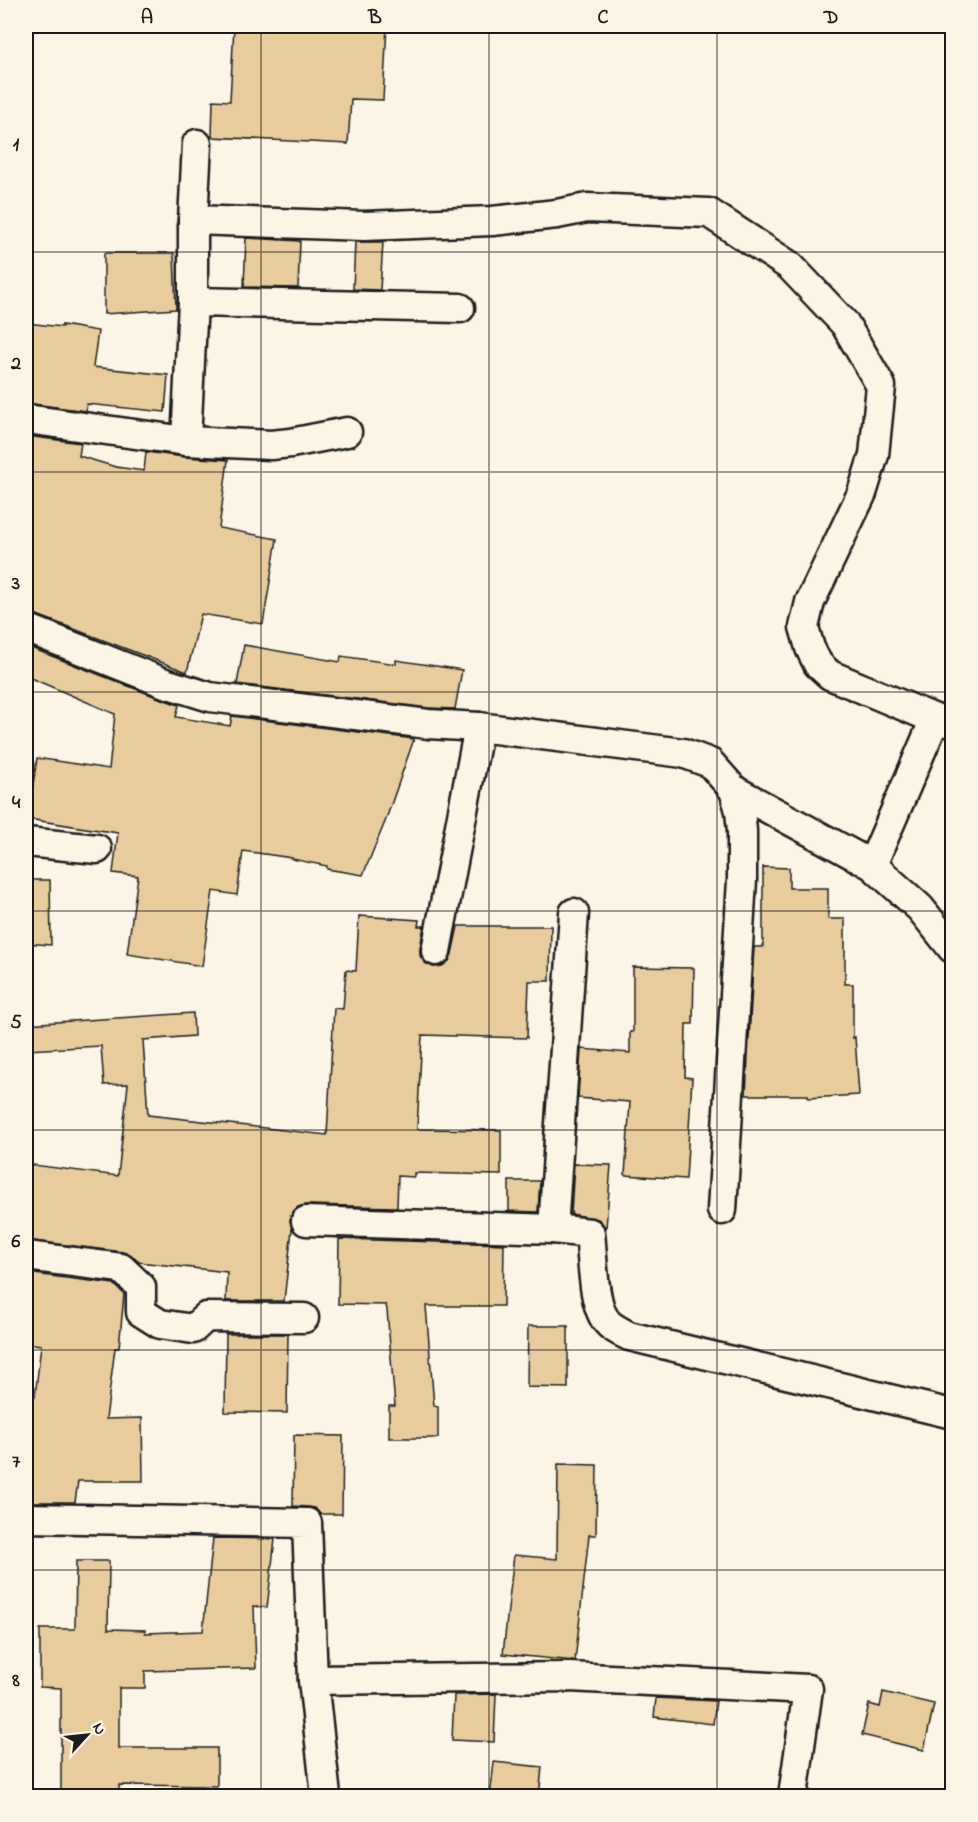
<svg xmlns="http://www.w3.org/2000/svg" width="978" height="1822" font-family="'Indie Flower',sans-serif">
<rect width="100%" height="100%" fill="#fcf5e5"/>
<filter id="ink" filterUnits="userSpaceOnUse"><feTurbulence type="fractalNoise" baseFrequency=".0167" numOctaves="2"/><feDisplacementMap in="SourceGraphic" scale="12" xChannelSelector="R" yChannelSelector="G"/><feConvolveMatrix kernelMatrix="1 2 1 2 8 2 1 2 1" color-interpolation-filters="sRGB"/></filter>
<g filter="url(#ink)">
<g fill="#e9cc9d" stroke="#1c1c1c" stroke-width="1.5">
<path d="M 234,26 L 387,26 L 383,100 L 351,99 L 348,144 L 212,137 L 213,100 L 230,101 Z"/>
<path d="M 246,238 L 300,241 L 298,288 L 244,287 Z"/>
<path d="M 355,242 L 383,242 L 380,290 L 353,289 Z"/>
<path d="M 104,253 L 174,253 L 176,309 L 104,314 Z"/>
<path d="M 26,323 L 62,327 L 62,325 L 98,331 L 93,367 L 168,375 L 165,412 L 87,404 L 86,411 L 26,403 Z"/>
<path d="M 26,436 L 81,443 L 79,456 L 116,467 L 144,471 L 146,452 L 184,457 L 228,460 L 219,528 L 277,539 L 263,624 L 201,614 L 187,672 L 32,613 L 26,612 Z"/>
<path d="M 244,645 L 340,662 L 341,656 L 396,664 L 396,660 L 462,670 L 455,709 L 429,708 L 237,684 Z"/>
<path d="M 26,646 L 159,698 L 179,705 L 176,717 L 230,726 L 232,716 L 414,739 L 385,822 L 363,875 L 327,869 L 327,866 L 292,859 L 292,858 L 243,851 L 237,895 L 213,891 L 202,966 L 127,954 L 138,876 L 113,873 L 118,833 L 28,819 L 37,758 L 109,769 L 115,714 L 26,676 Z"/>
<path d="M 763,867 L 789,868 L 789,888 L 828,888 L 828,919 L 845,919 L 845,984 L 853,984 L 853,1038 L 855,1037 L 859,1095 L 808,1098 L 808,1095 L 746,1095 L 754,947 L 763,947 Z"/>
<path d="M 26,880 L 50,880 L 51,945 L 26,943 Z"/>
<path d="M 359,916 L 419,920 L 418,926 L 424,926 L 420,948 L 420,956 L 425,963 L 433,967 L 442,966 L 449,961 L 452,954 L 458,926 L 551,926 L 550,981 L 529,981 L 527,1038 L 422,1035 L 417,1129 L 501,1130 L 501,1175 L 414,1173 L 414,1177 L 398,1176 L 397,1207 L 307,1205 L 298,1207 L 292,1213 L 290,1220 L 292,1229 L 284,1301 L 226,1301 L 227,1272 L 139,1262 L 132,1256 L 123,1252 L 26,1240 L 26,1164 L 118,1176 L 128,1084 L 104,1085 L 101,1046 L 26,1050 L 26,1024 L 193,1013 L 194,1036 L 143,1040 L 148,1115 L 327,1135 L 334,1008 L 343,1009 L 346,970 L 356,971 Z"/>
<path d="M 633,967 L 694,968 L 693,1024 L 686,1024 L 685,1077 L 692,1078 L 686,1179 L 625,1175 L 630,1102 L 578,1098 L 581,1049 L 630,1053 L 630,1032 L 633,1032 Z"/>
<path d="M 574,1164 L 611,1165 L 606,1228 L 598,1219 L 571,1214 Z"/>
<path d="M 509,1181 L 540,1181 L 538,1212 L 509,1211 Z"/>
<path d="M 339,1239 L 504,1244 L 503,1306 L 426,1306 L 434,1406 L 438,1407 L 438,1438 L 389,1438 L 389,1406 L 395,1406 L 387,1310 L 386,1305 L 338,1304 Z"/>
<path d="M 26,1273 L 114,1284 L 124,1294 L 119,1348 L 115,1348 L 106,1419 L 142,1418 L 143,1481 L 78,1481 L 75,1502 L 26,1502 L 26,1424 L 29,1396 L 35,1397 L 41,1345 L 26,1343 Z"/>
<path d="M 528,1326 L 568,1326 L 568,1388 L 527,1387 Z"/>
<path d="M 226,1334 L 288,1334 L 287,1413 L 225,1412 Z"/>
<path d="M 294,1435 L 343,1436 L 342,1514 L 320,1514 L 315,1508 L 308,1507 L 293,1506 Z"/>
<path d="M 558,1464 L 597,1465 L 596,1535 L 589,1535 L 575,1661 L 503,1654 L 514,1555 L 557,1559 Z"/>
<path d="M 213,1538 L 275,1539 L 267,1608 L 254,1606 L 256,1668 L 145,1671 L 145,1688 L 119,1688 L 119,1748 L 217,1748 L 217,1786 L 119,1785 L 119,1797 L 61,1797 L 61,1688 L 40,1687 L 40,1629 L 75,1629 L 76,1561 L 109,1561 L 108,1629 L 145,1630 L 145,1633 L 203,1631 Z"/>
<path d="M 883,1692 L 934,1704 L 924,1750 L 862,1735 L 869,1704 L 880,1707 Z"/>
<path d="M 496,1694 L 494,1742 L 452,1740 L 454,1695 Z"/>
<path d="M 656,1698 L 716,1701 L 713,1724 L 654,1717 Z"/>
<path d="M 494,1762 L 542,1767 L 539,1797 L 490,1797 Z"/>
</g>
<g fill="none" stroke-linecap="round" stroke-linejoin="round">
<g stroke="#1c1c1c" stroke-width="33">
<g id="street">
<path d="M 193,220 L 364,226 L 492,221 L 557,214 L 587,208 L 709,213 L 790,266 L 845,324 L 881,386 L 874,455 L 862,493 L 810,602 L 804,627 L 810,648 L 818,664 L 830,675 L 935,719 L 952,723"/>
<path d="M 193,302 L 460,308"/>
<path d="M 26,419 L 186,441 L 271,445 L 291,443 L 347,432"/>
<path d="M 186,441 L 193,302 L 193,220 L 197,144"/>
<path d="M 26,628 L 165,683 L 210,697 L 428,724 L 479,727 L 683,753 L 710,763 L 734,790 L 740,811 L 742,831 L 742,880 L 722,1210"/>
<path d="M 734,790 L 872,865 L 920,908 L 952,948"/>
<path d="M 26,842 L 97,849"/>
<path d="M 872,865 L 935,719"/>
<path d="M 436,951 L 479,727"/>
<path d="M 306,1221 L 553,1229 L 590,1233 C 593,1256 592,1309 609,1324 C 614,1329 623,1333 629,1336 L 952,1414"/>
<path d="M 553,1229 L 574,913"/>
<path d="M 26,1256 L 121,1268 L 141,1287 L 141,1312 L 160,1324 L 193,1329 L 206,1317 L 304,1318"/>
<path d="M 26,1518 L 307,1523 L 313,1680 L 326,1796"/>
<path d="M 313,1680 L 569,1677 L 808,1689 L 793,1796"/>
</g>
</g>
<use href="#street" stroke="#fcf5e5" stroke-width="28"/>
</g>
</g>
<path fill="none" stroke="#1c1c1c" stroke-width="1.5" stroke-opacity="0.55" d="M 261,26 L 261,1796M 489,26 L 489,1796M 717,26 L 717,1796M 26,252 L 952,252M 26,472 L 952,472M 26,692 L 952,692M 26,911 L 952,911M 26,1130 L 952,1130M 26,1350 L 952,1350M 26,1570 L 952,1570"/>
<rect width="978" height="1822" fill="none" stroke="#fcf5e5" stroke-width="66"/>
<g transform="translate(87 1735) rotate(63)" stroke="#fcf5e5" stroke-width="4.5" paint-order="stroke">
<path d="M0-4.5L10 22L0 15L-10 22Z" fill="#1c1c1c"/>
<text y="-9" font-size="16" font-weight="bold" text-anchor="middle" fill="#1c1c1c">N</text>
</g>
<rect x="33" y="33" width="912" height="1756" fill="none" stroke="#1c1c1c" stroke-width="2"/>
<g font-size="20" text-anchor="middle" font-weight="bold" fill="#1c1c1c">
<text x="147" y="23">A</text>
<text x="375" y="23">B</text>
<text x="603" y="23">C</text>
<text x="831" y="23">D</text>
<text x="16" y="150">1</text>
<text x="16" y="369">2</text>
<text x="16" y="589">3</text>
<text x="16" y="808">4</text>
<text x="16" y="1028">5</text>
<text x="16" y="1247">6</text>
<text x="16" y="1467">7</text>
<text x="16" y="1686">8</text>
</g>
</svg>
